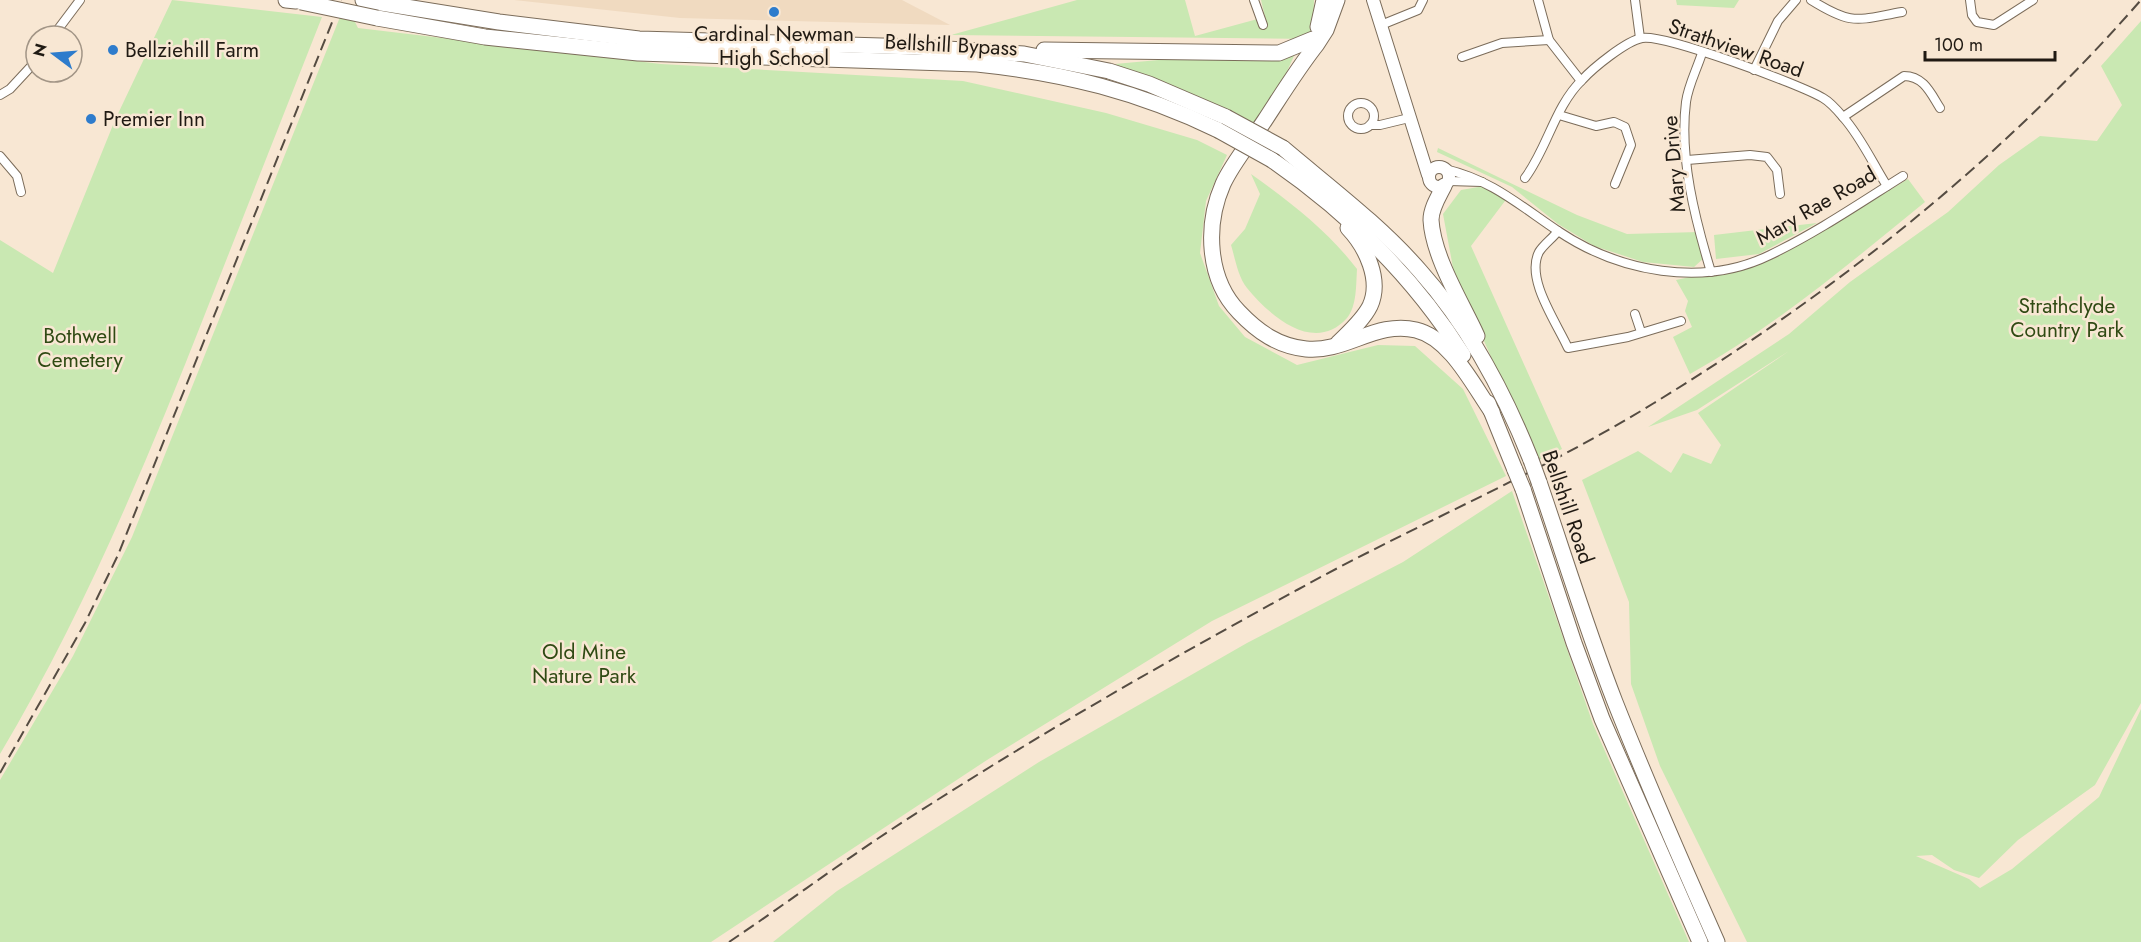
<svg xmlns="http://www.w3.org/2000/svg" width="2141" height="942" font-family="Jost,sans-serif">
<rect width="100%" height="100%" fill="#f8e7d3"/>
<path fill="#f0dac0" d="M 514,0 L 902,0 L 950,25 L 680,18 Z"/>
<g fill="#c9e8b2">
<path d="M 172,0 L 322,17 C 283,116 244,215 205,314 C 146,464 83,615 0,754 L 0,240 L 53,273 L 115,120 Z"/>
<path d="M 1077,0 L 1185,0 L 1195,36 L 1265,17 L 1261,0 L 1314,0 L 1313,39 L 951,35 Z"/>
<path d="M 1676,0 L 1739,0 L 1734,8 L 1677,5 Z"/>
<path d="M 340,17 L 354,20 L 358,28 L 661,64 L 963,81 L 1106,113 L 1197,140 L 1227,155 L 1206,201 L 1200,253 L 1219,306 L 1245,337 L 1297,365 L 1378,345 L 1415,346 L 1463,389 L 1506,476 L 1212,621 L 987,760 L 711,942 L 0,942 L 0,780 L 73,656 L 132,537 Z"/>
<path d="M 2141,21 L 2141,703 L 2095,785 L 2018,840 L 1979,878 L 1954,870 L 1932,855 L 1916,856 L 1969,879 L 1980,888 L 2012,869 L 2099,797 L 2141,709 L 2141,942 L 1747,942 L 1660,766 L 1631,684 L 1629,602 L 1582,480 L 1638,451 L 1671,473 L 1683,453 L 1711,464 L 1721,445 L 1698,413 L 1789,351 L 1697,410 L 1648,427 L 1789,334 L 1850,282 L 1948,212 L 1999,165 L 2040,136 L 2097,141 L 2122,105 L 2101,66 Z"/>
<path d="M 1298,47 L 1260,131 L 1115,64 Z"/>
<path d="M 1438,148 L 1577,215 L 1627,234 L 1699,232 L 1704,258 L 1694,267 L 1643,262 L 1594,246 L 1558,224 L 1512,187 L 1437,152 Z"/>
<path d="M 1251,174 C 1290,202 1328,231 1357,269 C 1356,284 1357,306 1347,318 C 1314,355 1269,315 1247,288 C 1238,277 1235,258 1231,245 L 1245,229 L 1260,194 Z"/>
<path d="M 1908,179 L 1925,202 C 1850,263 1776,326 1690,374 L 1673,337 L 1692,327 L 1685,311 L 1688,301 L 1676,280 L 1776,258 Z"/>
<path d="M 1484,186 L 1508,197 L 1471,246 L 1562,449 L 1537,461 L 1454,273 L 1443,214 L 1461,190 Z"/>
<path d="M 1817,223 L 1759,254 L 1716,259 L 1714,235 Z"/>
<path d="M 1512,491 L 1593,724 L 1689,942 L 773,942 L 837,891 L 1039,762 L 1247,643 L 1403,562 Z"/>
</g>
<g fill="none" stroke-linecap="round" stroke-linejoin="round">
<g stroke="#7b6c5a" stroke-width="10">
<g id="street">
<path d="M 1254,0 L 1263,25"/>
<path d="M 1538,0 L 1549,40 L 1581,81"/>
<path d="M 1635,0 L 1640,38"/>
<path d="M 1811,0 C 1853,26 1856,20 1902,12"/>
<path d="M 1970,0 L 1972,15 L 1977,22 L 1994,25 L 2033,0"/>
<path d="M 1381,25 L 1418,10 L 1423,0"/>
<path d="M 53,36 L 80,0"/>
<path d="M 1702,53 C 1697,69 1688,86 1686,102 C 1679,157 1695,219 1711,272"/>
<path d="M 1462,57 L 1502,43 L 1549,40"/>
<path d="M 1754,70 L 1778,21 L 1796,0"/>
<path d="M 0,95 L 10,89 L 36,61"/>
<circle cx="1361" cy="116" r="13"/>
<path d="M 1559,115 L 1596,126 L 1614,122 L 1625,127 L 1631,145 L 1615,184"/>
<path d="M 1843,117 L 1904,76 C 1924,76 1931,94 1940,108"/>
<path d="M 1370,125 L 1380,125 L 1409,118"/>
<path d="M 0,156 L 17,176 L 21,192"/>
<path d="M 1687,160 L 1750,155 L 1767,157 L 1777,170 L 1780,194"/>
<path d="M 1445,169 C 1492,180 1519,205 1558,231 C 1619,272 1703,288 1770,255 C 1816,233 1860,203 1903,176"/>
<path d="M 1525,178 C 1547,149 1555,106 1582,80 C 1593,68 1626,41 1642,38 C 1664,34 1799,84 1823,98 C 1830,102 1838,111 1843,117 C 1861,137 1873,164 1887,186"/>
<path d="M 1449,181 L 1482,182"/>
<path d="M 1558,231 C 1553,238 1544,244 1539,252 C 1525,279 1557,323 1568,348 L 1628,337 L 1681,321"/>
<path d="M 1635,314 L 1641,332"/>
</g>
</g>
<g stroke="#7b6c5a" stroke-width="14">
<g id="secondary">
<path d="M 1373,0 L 1428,175"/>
<circle cx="1439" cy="177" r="10"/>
</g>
</g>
<g stroke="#7b6c5a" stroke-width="17">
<g id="highway">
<path d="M 286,0 L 296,1"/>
<path d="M 363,0 L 499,22 L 639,39 L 916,47 L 1024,54 L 1109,71 L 1149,84 L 1226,117"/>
<path d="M 1337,0 L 1326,30 L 1317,44 C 1298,68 1282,94 1265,120 C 1252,140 1233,162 1223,184 C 1205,225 1207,279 1239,312 C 1258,332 1278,346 1306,349 C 1345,353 1377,320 1416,330 C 1450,338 1473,385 1492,412"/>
<path d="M 377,18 L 485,37 L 638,53 L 977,64 C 1065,73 1139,92 1218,130"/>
<path d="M 1318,27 L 1324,0"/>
<path d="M 1044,50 L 1279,53 L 1313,39"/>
<path d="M 1283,148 C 1329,187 1380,225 1420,271 C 1469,326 1504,392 1531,460"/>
<path d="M 1272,160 C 1349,213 1413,276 1463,355"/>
<path d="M 1444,186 C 1439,196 1431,208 1431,220 C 1433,257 1462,303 1477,336"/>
<path d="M 1338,343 C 1349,332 1363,320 1370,306 C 1382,280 1366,247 1348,228"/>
<path d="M 1488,403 L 1515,470"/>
<path d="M 1539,482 C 1564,555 1587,630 1615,702 C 1647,783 1682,863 1717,942"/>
<path d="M 1523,489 L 1574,643 L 1602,719 L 1700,942"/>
</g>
</g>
<use href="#street" stroke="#fff" stroke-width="8"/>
<use href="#secondary" stroke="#fff" stroke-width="12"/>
<use href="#highway" stroke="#fff" stroke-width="15"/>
<g stroke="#554c42" stroke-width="2" stroke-dasharray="12 6" stroke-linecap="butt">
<path d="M 0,773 L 85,623 L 118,555 L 341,0"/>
<path d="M 729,942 C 793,899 855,852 920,811 C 1043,732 1169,660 1297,590 C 1414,525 1539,474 1654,403 C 1834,293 2001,160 2141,0"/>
</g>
<g stroke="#7b6c5a" stroke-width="17" stroke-linecap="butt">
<g id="highway-bridge">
<path d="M 301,2 L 377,18"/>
<path d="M 1226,117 L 1283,148"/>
<path d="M 1218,130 L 1272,160"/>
<path d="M 1531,460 L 1539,482"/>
<path d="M 1515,470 L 1523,489"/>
</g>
</g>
<use href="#highway-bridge" stroke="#fff" stroke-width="15"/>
</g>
<g fill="#2e7ccc" stroke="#f8e7d3" stroke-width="2">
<circle cx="774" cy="12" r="6"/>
<circle cx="113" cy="50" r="6"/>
<circle cx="91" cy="119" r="6"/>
</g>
<g text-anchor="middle" stroke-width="5" stroke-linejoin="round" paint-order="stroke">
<g font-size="21" fill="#201a13" stroke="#f8e7d3" text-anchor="start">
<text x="774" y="41" text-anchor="middle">Cardinal Newman<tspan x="774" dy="24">High School</tspan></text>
<text x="125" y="57">Bellziehill Farm</text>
<text x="103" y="126">Premier Inn</text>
</g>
<g font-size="21" fill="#201a13" stroke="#f8e7d3">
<text transform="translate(951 45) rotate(3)" y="7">Bellshill Bypass</text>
<text transform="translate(1736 48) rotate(19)" y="7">Strathview Road</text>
<text transform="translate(1674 164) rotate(-95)" y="7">Mary Drive</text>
<text transform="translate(1816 206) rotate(-30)" y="7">Mary Rae Road</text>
<text transform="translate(1568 507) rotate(71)" y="7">Bellshill Road</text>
</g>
<g font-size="21" fill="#2f4a13" stroke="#f8e7d3">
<text x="2067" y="313">Strathclyde<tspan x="2067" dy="24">Country Park</tspan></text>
<text x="80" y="343">Bothwell<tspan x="80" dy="24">Cemetery</tspan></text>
<text x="584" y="659">Old Mine<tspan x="584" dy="24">Nature Park</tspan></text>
</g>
</g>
<g transform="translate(54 54) rotate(286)"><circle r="28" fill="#f8e7d3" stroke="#a29586" stroke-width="1.5"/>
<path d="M0-4.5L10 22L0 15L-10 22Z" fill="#2e7ccc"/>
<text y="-9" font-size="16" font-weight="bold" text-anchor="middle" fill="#201a13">N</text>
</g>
<path d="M1925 51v9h130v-9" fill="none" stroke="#201a13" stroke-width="3"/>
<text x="1934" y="51" font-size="18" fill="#201a13" stroke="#f8e7d3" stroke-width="4.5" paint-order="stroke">100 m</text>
</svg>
